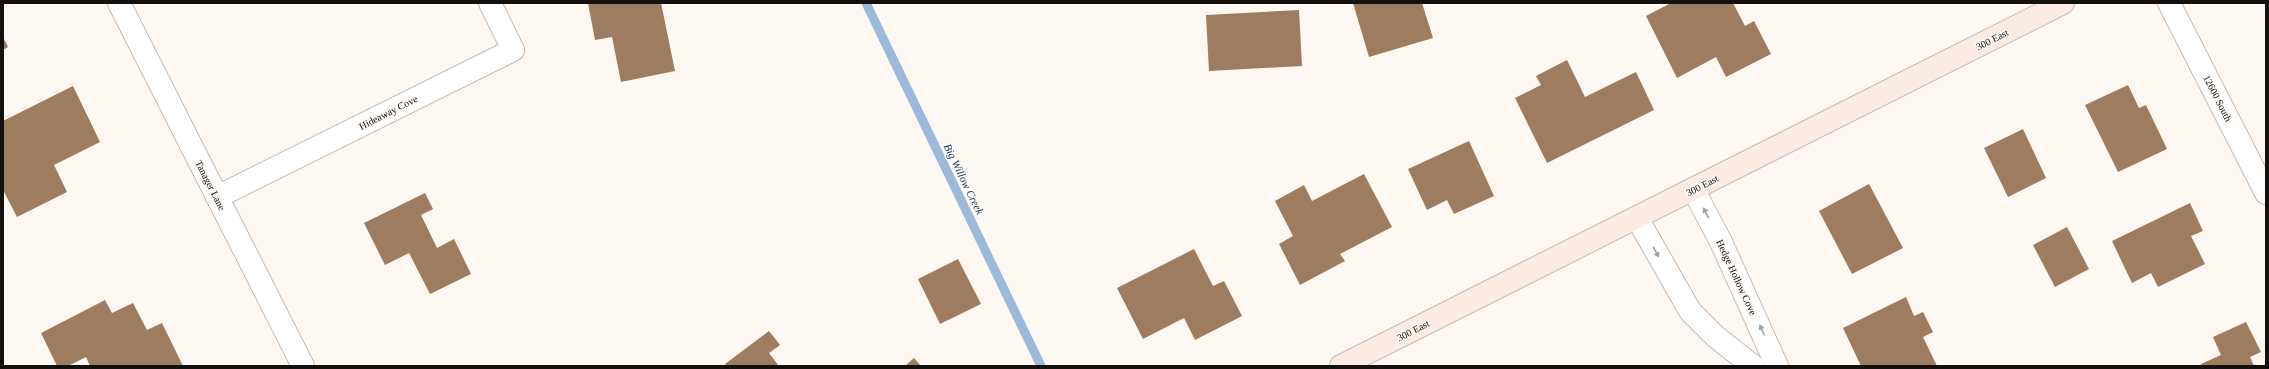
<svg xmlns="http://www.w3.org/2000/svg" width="2269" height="369" font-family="Georgia,serif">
<rect width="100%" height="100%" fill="#fff7f1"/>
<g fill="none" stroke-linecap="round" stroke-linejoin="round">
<path stroke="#9bb9db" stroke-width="9" d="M 866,3 L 1041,366"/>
</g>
<g fill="#9d7c5f">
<path d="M 588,3 L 661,3 L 675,71 L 621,82 L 612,37 L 595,40 Z"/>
<path d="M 1353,3 L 1422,3 L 1433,38 L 1369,57 Z"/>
<path d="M 1671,3 L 1733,3 L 1745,26 L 1754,21 L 1771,54 L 1726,77 L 1716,57 L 1677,78 L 1646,16 Z"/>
<path d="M 1299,10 L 1302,66 L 1209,71 L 1206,15 Z"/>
<path d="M 3,37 L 8,47 L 3,50 Z"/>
<path d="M 1567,60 L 1585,97 L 1636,72 L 1654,110 L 1547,163 L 1515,98 L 1541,85 L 1536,76 Z"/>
<path d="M 2128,85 L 2139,108 L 2146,105 L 2167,149 L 2118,172 L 2085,105 Z"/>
<path d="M 73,86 L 100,142 L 54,165 L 67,192 L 17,217 L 3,190 L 3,121 Z"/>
<path d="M 2023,129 L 2046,178 L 2008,197 L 1984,148 Z"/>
<path d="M 1469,141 L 1494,196 L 1454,214 L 1447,200 L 1427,210 L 1408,169 Z"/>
<path d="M 1364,174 L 1392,227 L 1340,254 L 1345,261 L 1300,285 L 1279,244 L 1293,236 L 1275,201 L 1304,185 L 1312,201 Z"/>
<path d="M 1869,184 L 1903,248 L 1852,274 L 1819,211 Z"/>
<path d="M 425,193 L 433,209 L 421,215 L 437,248 L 454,239 L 471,274 L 430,294 L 409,253 L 385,265 L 364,223 Z"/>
<path d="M 2190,203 L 2203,231 L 2191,236 L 2205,264 L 2158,287 L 2151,273 L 2132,283 L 2112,241 Z"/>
<path d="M 2067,227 L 2089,269 L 2055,287 L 2033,245 Z"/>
<path d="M 1194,249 L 1213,286 L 1224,281 L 1242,316 L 1195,340 L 1184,318 L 1143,339 L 1117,288 Z"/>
<path d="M 958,259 L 981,304 L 940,324 L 918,279 Z"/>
<path d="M 1906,297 L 1914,316 L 1923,312 L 1933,332 L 1923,337 L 1937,366 L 1861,366 L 1843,328 Z"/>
<path d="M 105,300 L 112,313 L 133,303 L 147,330 L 162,323 L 183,366 L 90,366 L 86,357 L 68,366 L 57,366 L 41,333 Z"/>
<path d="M 2246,322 L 2261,352 L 2250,357 L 2254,366 L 2202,366 L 2201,364 L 2221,355 L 2213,337 Z"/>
<path d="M 769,331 L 780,345 L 769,353 L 779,366 L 726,366 L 725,364 Z"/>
<path d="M 914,358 L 921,366 L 905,366 Z"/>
</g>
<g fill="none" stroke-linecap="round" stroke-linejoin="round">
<g stroke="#c3bcb5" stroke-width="24">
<g id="street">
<path d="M 119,3 L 303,366"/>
<path d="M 2169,3 L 2266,193"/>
<path d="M 1693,189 L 1721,242 L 1777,366"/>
<path d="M 217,197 L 513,50 L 490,3"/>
<path d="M 1637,218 L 1690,311 L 1716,337 L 1753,366"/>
</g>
</g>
<g stroke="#c3bcb5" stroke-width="24">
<path id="secondary" d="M 1341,366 L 2063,3"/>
</g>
<use href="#street" stroke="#fff" stroke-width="22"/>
<use href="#secondary" stroke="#fcebe1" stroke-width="22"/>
</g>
<defs><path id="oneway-solid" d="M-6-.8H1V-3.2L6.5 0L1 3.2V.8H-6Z"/></defs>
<g fill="#a19f9f">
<use href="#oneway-solid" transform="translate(1706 213) rotate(-118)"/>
<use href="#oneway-solid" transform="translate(1656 252) rotate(62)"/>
<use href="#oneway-solid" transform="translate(1762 330) rotate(-114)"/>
</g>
<g text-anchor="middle" stroke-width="3" stroke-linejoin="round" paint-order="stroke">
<g font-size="10" fill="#13100e" stroke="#fff7f1">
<text transform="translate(1992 39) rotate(-27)" y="4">300 East</text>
<text transform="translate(2218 98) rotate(63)" y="4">12600 South</text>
<text transform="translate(388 112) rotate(-27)" y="4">Hideaway Cove</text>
<text transform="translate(211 185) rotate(63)" y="4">Tanager Lane</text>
<text transform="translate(1702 185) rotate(-27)" y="4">300 East</text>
<text transform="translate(1737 277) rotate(65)" y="4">Hedge Hollow Cove</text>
<text transform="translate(1413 330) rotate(-27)" y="4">300 East</text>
</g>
<g font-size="11" font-style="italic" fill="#0f3d68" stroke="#fff7f1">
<text transform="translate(964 179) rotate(64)" y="4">Big Willow Creek</text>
</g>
</g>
<rect width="2269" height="369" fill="none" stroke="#13100e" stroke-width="8"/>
</svg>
